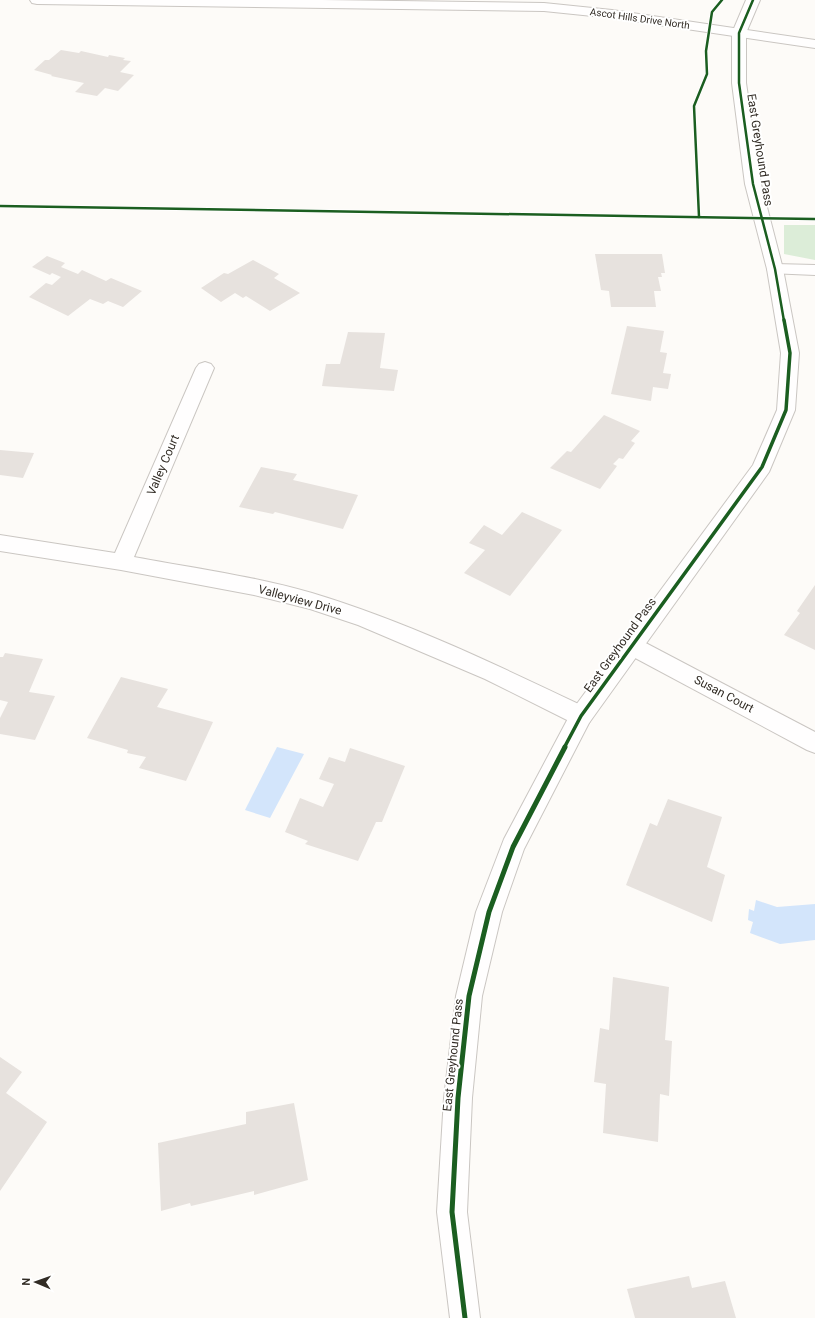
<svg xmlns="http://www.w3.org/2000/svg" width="815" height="1318" font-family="Roboto,sans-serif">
<rect width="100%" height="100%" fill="#fdfbf8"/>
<path fill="#dcedd8" d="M 784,225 L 815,225 L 815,260 L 784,254 Z"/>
<g fill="#d3e5fb">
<path d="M 277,747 L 304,754 L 270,818 L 245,810 Z"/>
<path d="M 756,900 L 777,907 L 815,904 L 815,940 L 780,944 L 750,933 L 753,922 L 748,920 L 749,909 L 754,911 Z"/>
</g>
<g fill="#e7e2de">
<path d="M 61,50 L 79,53 L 81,51 L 108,57 L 109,55 L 125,58 L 123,60 L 131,61 L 120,72 L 134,75 L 118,91 L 105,88 L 97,96 L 75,92 L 84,83 L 51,76 L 52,75 L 34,70 L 45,60 L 49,60 Z"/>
<path d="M 595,254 L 662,254 L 665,273 L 661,273 L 662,277 L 658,277 L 661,291 L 654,291 L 656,307 L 611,307 L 609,291 L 601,290 Z"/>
<path d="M 47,256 L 65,263 L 61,267 L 78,274 L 82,270 L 106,281 L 111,278 L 142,291 L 123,307 L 108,301 L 103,304 L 90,299 L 68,316 L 29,297 L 46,283 L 52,285 L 61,277 L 52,273 L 50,275 L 32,267 Z"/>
<path d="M 253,260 L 279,274 L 274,278 L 300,293 L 270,311 L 246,296 L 243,298 L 235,293 L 221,302 L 201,288 L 224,273 L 228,274 Z"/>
<path d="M 627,326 L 664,331 L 660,352 L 667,353 L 663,373 L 671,374 L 668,389 L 653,387 L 651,401 L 611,394 Z"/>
<path d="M 348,332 L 385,333 L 380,368 L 398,370 L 394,391 L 322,386 L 326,364 L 340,364 Z"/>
<path d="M 604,415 L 640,431 L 631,441 L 635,443 L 623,459 L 619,458 L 613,464 L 617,466 L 600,489 L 550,468 L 567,451 L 571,452 Z"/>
<path d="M 0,450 L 34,453 L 23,478 L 0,475 Z"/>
<path d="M 261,467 L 297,474 L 293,480 L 358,495 L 343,529 L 275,512 L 273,514 L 239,507 Z"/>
<path d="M 522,512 L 562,530 L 510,596 L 464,573 L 485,550 L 469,543 L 484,525 L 502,535 Z"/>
<path d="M 815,585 L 815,650 L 784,635 L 800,613 L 797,611 Z"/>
<path d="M 5,653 L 43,659 L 29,692 L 55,696 L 35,740 L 0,734 L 0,718 L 8,702 L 0,700 L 0,657 L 3,657 Z"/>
<path d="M 121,677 L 168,689 L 157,707 L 213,722 L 186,781 L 139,768 L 146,757 L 127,753 L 128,750 L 87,738 Z"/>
<path d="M 350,748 L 405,766 L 382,822 L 376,822 L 358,861 L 305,844 L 308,841 L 285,832 L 300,798 L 323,807 L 334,784 L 319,779 L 329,757 L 345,762 Z"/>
<path d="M 668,799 L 722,817 L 707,867 L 725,875 L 712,922 L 626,885 L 650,823 L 657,826 Z"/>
<path d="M 613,977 L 669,987 L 665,1040 L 672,1041 L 669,1096 L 660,1094 L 658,1142 L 603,1133 L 606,1084 L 594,1082 L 600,1028 L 609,1030 Z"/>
<path d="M 0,1057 L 22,1072 L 6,1093 L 47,1122 L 0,1191 Z"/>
<path d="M 294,1103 L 308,1180 L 254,1195 L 254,1191 L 191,1206 L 190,1203 L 161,1211 L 158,1143 L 246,1124 L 246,1112 Z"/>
<path d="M 689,1276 L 692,1288 L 725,1281 L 736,1318 L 635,1318 L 627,1289 Z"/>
</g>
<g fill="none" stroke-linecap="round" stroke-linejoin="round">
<g stroke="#cac6c2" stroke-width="2">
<g id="minor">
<path d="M 30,0 L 322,0 L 544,3 L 612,10 L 815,40 L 815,48 L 612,18 L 544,11 L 37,4 L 32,3 Z"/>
<path d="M 775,264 L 815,265 L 815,275 L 769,273 L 767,269 L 769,265 Z"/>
<path d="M 205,362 L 211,364 L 214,368 L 134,557 C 193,568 254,576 312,593 C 408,622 499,666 589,709 L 592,716 L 589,723 L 581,725 L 573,723 L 485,679 L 358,625 L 310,609 L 254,595 L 121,570 L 0,551 L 0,535 L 115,553 L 196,368 L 199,364 Z"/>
<path d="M 632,637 L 640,640 L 815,732 L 815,753 L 807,750 L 624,652 L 621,646 L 624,640 Z"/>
</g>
</g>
<g stroke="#cac6c2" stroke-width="2">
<path id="tertiary" d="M 746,0 L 760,0 L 746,33 L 746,83 L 761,184 L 783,269 L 799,353 L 795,410 L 769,472 L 589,723 L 524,849 L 502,912 L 482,996 L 472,1098 L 467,1212 L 480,1318 L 450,1318 L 437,1212 L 444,1098 L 456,996 L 476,912 L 504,839 L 573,709 L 753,465 L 777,410 L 781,353 L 767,269 L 745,184 L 732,83 L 732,33 Z"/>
</g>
<use href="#minor" fill="#fffefe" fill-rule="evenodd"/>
<use href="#tertiary" fill="#fffefe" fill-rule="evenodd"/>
<g stroke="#fff" stroke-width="4">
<g id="cycleway-far2">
<path d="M 753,0 L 739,33 L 739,83 L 753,184 L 775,269 L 784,321"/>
<path d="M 0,206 L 815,219"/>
<path d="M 699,217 L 694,106 L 707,74 L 706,51 L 712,12 L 722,0"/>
</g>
</g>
<g stroke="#fff" stroke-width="6">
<path id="cycleway-far1" d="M 564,748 L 581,716 L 762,467 L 786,410 L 790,353 L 784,320"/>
</g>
<g stroke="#fff" stroke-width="8">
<path id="cycleway" d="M 465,1318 L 452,1212 L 458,1098 L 469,996 L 489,912 L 513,847 L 565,747"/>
</g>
<use href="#cycleway-far2" stroke="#1b5e20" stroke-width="2.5"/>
<use href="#cycleway-far1" stroke="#1b5e20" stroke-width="3.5"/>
<use href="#cycleway" stroke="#1b5e20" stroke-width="5"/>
</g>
<g text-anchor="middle" stroke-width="4" stroke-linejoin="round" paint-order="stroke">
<g font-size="10" fill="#322c25" stroke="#fff">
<text transform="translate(640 18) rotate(8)" y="4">Ascot Hills Drive North</text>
</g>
<g font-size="12" fill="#322c25" stroke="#fff">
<text transform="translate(760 150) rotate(81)" y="4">East Greyhound Pass</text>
<text transform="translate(163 465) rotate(-67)" y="4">Valley Court</text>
<text transform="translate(300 600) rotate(15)" y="4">Valleyview Drive</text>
<text transform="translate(620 645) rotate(-54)" y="4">East Greyhound Pass</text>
<text transform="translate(724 694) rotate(28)" y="4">Susan Court</text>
<text transform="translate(453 1055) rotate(-84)" y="4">East Greyhound Pass</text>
</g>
</g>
<g transform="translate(36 1282) rotate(272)" stroke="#ffffff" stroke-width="3" paint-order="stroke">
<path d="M0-3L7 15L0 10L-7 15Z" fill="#322c25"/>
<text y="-6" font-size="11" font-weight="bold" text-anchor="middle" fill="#322c25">N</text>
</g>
</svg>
